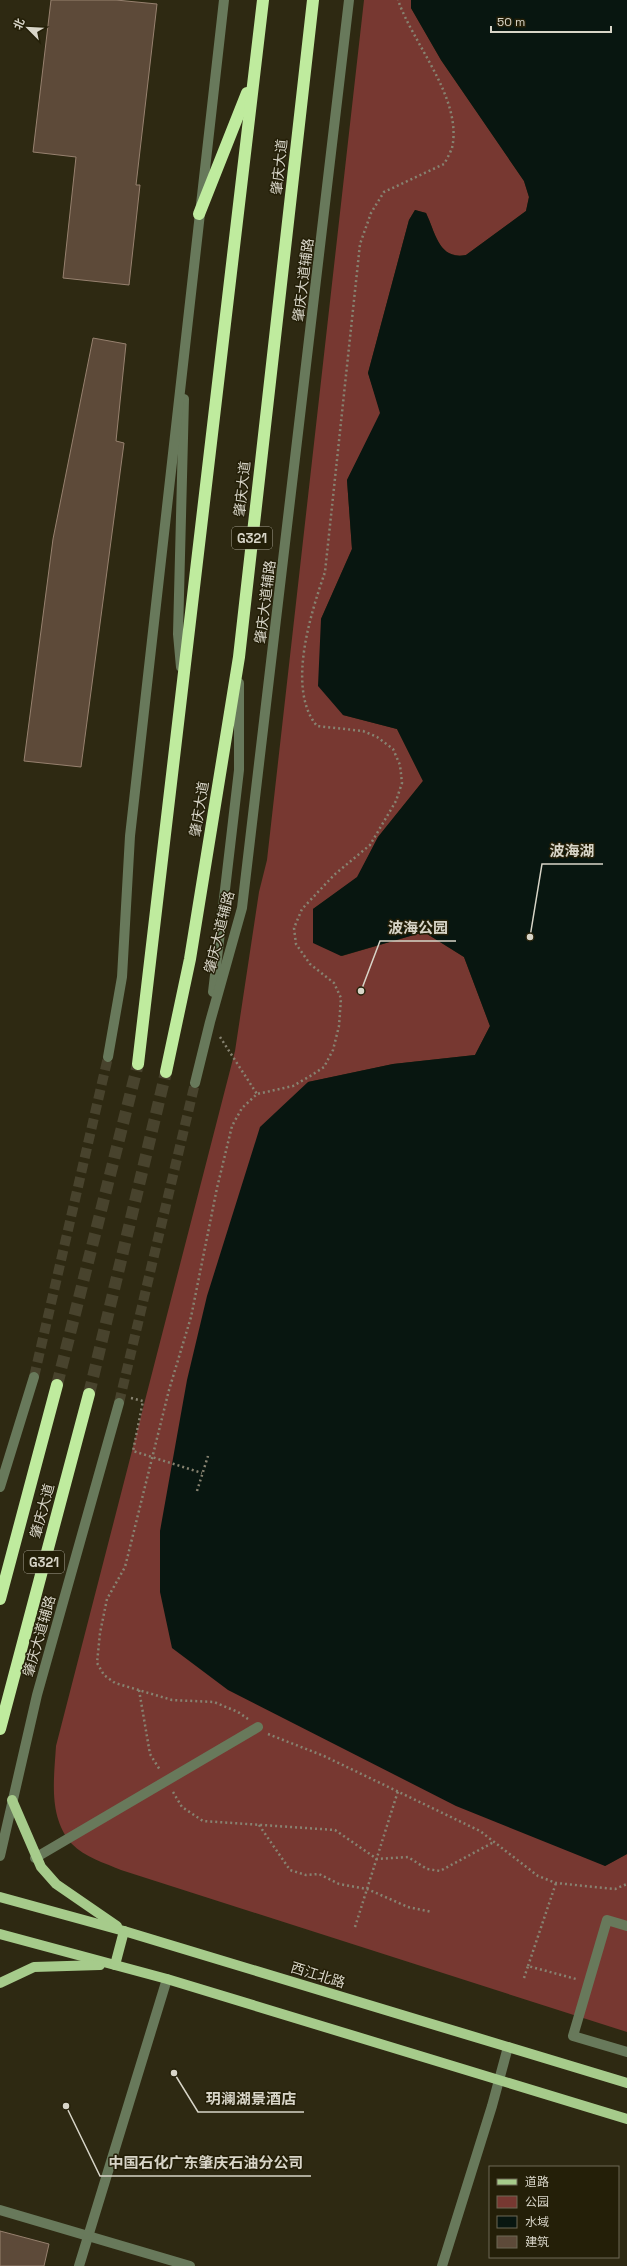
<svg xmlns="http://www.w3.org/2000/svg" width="627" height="2266" font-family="'Space Grotesk','Noto Sans SC',sans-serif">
<rect width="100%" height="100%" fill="#2e2912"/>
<path fill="#773831" d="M 364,0 L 411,0 L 411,8 L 441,60 L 524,181 L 529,197 L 526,211 L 466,255 C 439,260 436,234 426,213 L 415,210 L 409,220 L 368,373 L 381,413 L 347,480 L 352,549 L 321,619 L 343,715 L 397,729 L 423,781 L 378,837 L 358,877 L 313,909 L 342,956 L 424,932 L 464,957 L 490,1026 L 475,1055 L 393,1064 L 308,1082 L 605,1866 L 627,1854 L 627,2032 L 121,1870 C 105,1863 84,1857 72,1844 C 48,1817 54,1779 56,1746 L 235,1051 L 259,892 L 267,860 Z"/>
<path fill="#081610" d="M 411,0 L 627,0 L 627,1854 L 605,1866 L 456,1806 L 228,1690 L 172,1648 L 160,1592 L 160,1531 L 187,1380 L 207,1296 L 260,1127 L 308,1082 L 393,1064 L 475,1055 L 490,1026 L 464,957 L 424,932 L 341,956 L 313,943 L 313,909 L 357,877 L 378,837 L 423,781 L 397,729 L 343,715 L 318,686 L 321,619 L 352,549 L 347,480 L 380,413 L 368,373 L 409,220 L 415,210 L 426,213 C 436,234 439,260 466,255 L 526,211 L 529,197 L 524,181 L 441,60 L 411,8 Z"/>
<g fill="#5d4a39" stroke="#97816f">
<path d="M 51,0 L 116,0 L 157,4 L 136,185 L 140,185 L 129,285 L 63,278 L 76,157 L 33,152 Z"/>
<path d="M 93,338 L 126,344 L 116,441 L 124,443 L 81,767 L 24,761 L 53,539 Z"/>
<path d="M 0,2231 L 49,2244 L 44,2266 L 0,2266 Z"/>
</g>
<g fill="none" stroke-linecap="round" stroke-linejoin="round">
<g stroke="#48432d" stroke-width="10" stroke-dasharray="10 5" stroke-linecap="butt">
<path d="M 34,1377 L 108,1057"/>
<path d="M 119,1403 L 195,1083"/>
</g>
<g stroke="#48432d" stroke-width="12" stroke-dasharray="12 6" stroke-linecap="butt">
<path d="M 57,1385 L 138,1064"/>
<path d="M 89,1394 L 166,1072"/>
</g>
<g stroke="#878371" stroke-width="2.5" stroke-dasharray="2 3" stroke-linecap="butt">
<path d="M 220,1037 L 257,1094"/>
<path d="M 131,1398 L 143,1401 L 133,1451 L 202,1473"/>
<path d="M 197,1491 L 208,1456"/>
<path d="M 139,1690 L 150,1754 L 160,1770"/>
<path d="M 248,1719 L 238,1712 L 214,1702 L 172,1700 L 115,1683 L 104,1675 L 97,1663 L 100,1633 L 107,1599 L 125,1567 L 169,1390 L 191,1317 L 217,1188 L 232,1126 L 242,1108 L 257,1094 L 293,1086 L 312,1075 L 324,1067 L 333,1050 L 339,1026 L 341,998 L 334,983 L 310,964 L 296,944 L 294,928 L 302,909 L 334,875 L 370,845 L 396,801 L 402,783 L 400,765 L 393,749 L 377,737 L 363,731 L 317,726 C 286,689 311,613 325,572 L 360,244 L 371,213 L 384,192 L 444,164 C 447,159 450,153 452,148 C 463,99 413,44 398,0"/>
<path d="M 268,1734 L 324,1756 L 480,1831 L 538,1876 L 556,1883 L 615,1889 L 627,1884"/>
<path d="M 173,1792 L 182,1807 L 203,1821 L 335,1830 L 377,1859 L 408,1857 L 427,1869 L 440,1871 L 494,1842"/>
<path d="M 259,1825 L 290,1870 L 306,1875 L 319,1874 L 339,1884 L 367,1889 L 408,1907 L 432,1912"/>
<path d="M 355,1927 L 398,1791"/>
<path d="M 528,1966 L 556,1883"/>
<path d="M 524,1978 L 528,1966 L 576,1979"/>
</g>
<g stroke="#68795b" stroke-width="10">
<path d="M 181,667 L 178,634 L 184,399"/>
<path d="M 213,992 L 239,770 L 239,683"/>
<path d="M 108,1057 L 122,977 L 130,836 L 224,0"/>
<path d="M 195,1083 L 210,1022 L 242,908 L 349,0"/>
<path d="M 0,1487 L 34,1377"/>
<path d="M 0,1856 L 37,1695 L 119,1403"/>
<path d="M 35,1858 L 258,1727"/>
<path d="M 627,1926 L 607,1920 L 573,2036 L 627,2052"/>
<path d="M 0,2210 L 190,2266"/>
<path d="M 79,2266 L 167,1979"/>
<path d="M 442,2266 L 492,2106 L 508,2047"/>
</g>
<g stroke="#a6cb8b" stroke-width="10">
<path d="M 12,1800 L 41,1867 L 56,1884 L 117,1926"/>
<path d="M 0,1897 L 124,1931 L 627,2083"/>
<path d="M 0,1934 L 167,1979 L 627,2119"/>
<path d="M 115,1965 L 124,1931"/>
<path d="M 0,1983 L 34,1967 L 100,1965"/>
</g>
<g stroke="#bfeb9e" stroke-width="12">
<path d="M 199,214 L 247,93"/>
<path d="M 138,1064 L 263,0"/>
<path d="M 166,1072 L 190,959 L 239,657 L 313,0"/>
<path d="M 0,1599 L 57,1385"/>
<path d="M 0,1729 L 89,1394"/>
</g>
</g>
<g text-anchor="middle" stroke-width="3" stroke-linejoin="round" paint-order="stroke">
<g fill="#241f08" stroke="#a29e8e" stroke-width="1">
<rect x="232" y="527" width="40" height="22" rx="3"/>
<rect x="24" y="1551" width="40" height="22" rx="3"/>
</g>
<g font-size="13" font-weight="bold" fill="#d8d5c8">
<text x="252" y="543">G321</text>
<text x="44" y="1567">G321</text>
</g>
<g font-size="14" fill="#d8d5c8" stroke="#241f08">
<text transform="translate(279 167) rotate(-84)" y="5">肇庆大道</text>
<text transform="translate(303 280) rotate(-83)" y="5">肇庆大道辅路</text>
<text transform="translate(242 489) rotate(-84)" y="5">肇庆大道</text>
<text transform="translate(265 602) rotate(-83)" y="5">肇庆大道辅路</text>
<text transform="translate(199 809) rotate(-81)" y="5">肇庆大道</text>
<text transform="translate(219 932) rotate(-76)" y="5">肇庆大道辅路</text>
<text transform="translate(42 1511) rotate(-75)" y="5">肇庆大道</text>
<text transform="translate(39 1636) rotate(-74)" y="5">肇庆大道辅路</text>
<text transform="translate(318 1975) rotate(17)" y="5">西江北路</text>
</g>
</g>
<path fill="none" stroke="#d8d5c8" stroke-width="1.5" d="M530 937L542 864H603M361 991L380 941H456M174 2073L198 2112H304M66 2106L100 2176H311"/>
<g fill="#d8d5c8" stroke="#241f08" stroke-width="1.5">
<circle cx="530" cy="937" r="4"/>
<circle cx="361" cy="991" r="4"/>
<circle cx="174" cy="2073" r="4"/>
<circle cx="66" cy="2106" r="4"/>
</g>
<g font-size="15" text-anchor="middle" font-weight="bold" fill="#d8d5c8" stroke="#241f08" stroke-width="3" stroke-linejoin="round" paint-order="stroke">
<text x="572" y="856">波海湖</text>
<text x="418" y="933">波海公园</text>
<text x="251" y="2104">玥澜湖景酒店</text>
<text x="206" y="2168">中国石化广东肇庆石油分公司</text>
</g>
<rect x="489" y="2166" width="130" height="92" fill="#241f08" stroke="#6c6855"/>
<rect x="497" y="2179" width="20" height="6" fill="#a6cb8b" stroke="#6c6855"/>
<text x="525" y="2186" font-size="12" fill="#d8d5c8">道路</text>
<rect x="497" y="2196" width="20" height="12" fill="#773831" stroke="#6c6855"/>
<text x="525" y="2206" font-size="12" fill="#d8d5c8">公园</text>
<rect x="497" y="2216" width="20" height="12" fill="#081610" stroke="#6c6855"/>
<text x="525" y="2226" font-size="12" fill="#d8d5c8">水域</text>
<rect x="497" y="2236" width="20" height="12" fill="#5d4a39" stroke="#6c6855"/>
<text x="525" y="2246" font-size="12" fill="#d8d5c8">建筑</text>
<g transform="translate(28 28) rotate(294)" stroke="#241f08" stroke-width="3" paint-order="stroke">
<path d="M0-3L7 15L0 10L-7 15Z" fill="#d8d5c8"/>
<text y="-6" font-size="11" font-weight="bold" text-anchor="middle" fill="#d8d5c8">北</text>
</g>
<path d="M491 26v6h120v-6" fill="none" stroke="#d8d5c8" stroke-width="2"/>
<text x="497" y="26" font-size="12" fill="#d8d5c8" stroke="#241f08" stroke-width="3" paint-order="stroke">50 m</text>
</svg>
